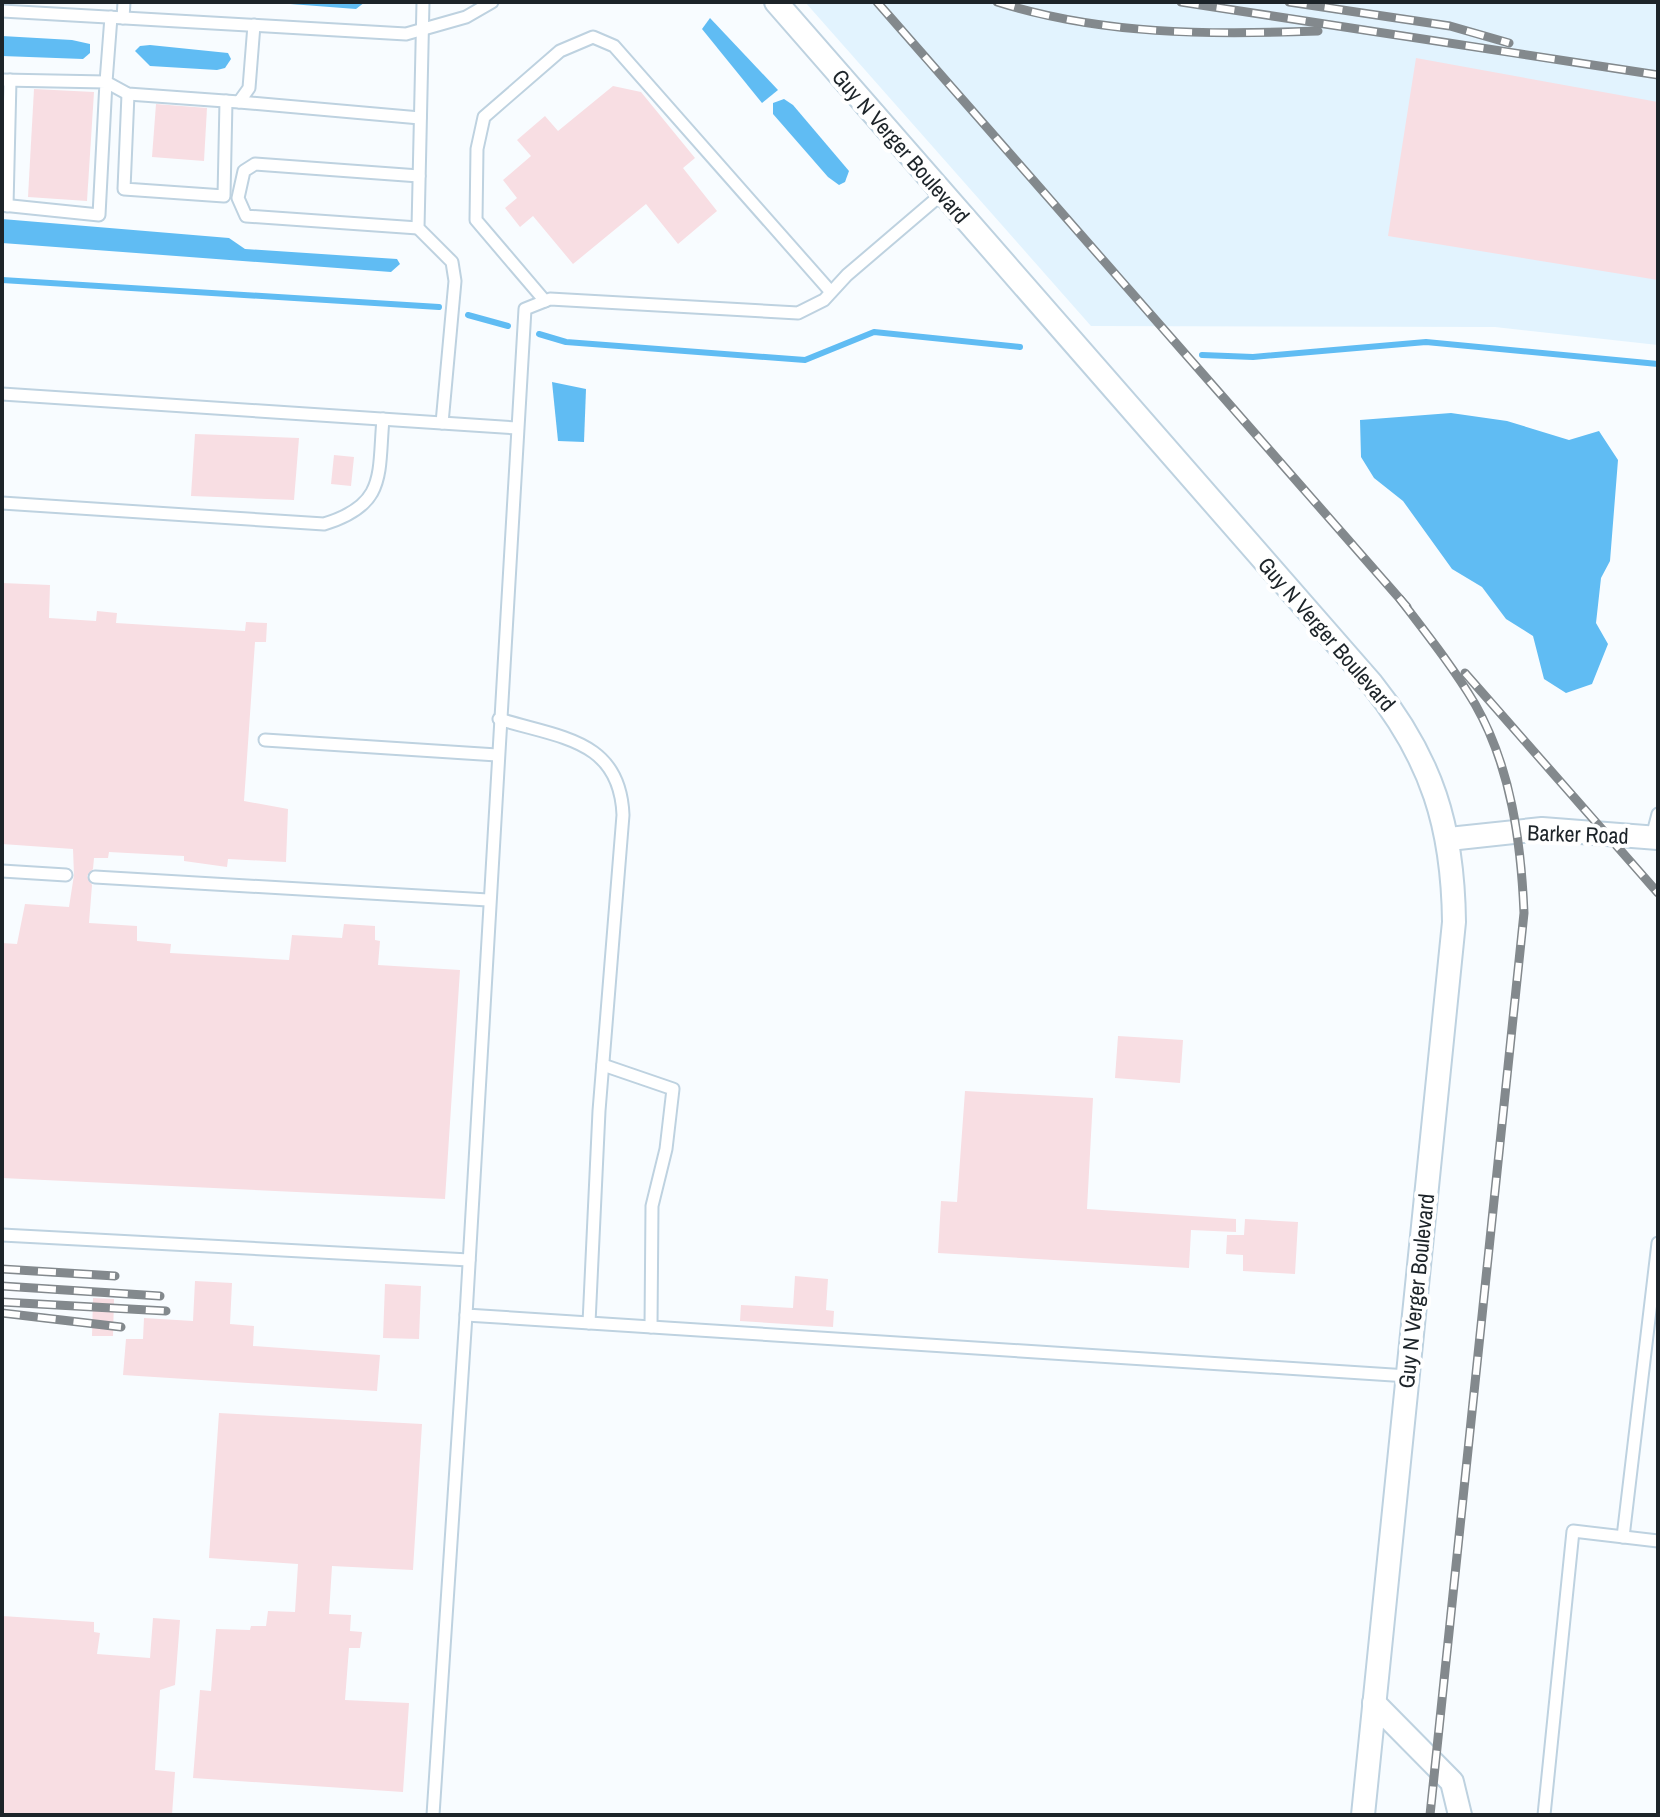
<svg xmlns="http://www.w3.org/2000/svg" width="1660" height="1817" font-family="'Archivo Narrow',sans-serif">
<rect width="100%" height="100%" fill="#f8fcff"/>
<path fill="#e2f3fe" d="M 805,2 L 1658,2 L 1658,345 L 1495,327 L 1091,326 Z"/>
<g fill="#60bcf3">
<path d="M 264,2 L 365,2 L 356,9 Z"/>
<path d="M 710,18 L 778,90 L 762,103 L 702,29 Z"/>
<path d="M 2,36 L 72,40 L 90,44 L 90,53 L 83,59 L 2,56 Z"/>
<path d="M 150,45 L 228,53 L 231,59 L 225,68 L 217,70 L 150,66 L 135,51 L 140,46 Z"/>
<path d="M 784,99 L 793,105 L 849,171 L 845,182 L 839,185 L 828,177 L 773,114 L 773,103 Z"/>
<path d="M 2,219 L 229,238 L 245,249 L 397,259 L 400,264 L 391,272 L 2,243 Z"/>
<path d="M 552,382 L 586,389 L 584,442 L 558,441 Z"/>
<path d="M 1451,413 L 1507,421 L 1569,440 L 1599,431 L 1618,460 L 1610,561 L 1601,578 L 1596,623 L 1608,644 L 1592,684 L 1566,693 L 1544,679 L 1533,636 L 1506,619 L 1482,587 L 1452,569 L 1403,501 L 1374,478 L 1361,457 L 1360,420 Z"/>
</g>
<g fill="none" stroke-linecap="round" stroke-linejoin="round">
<g stroke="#60bcf3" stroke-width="6">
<path d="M 2,280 L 439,307"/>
<path d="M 468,315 L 508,326"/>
<path d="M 539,334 L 566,342 L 805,360 L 874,332 L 1020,347"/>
<path d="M 1202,355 L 1253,357 L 1426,342 L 1658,364"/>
</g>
</g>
<g fill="#f8dee3">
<path d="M 1416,58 L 1658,102 L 1658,280 L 1388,236 Z"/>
<path d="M 613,86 L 641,92 L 695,158 L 683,168 L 717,211 L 678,244 L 646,204 L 573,264 L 533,216 L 520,227 L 505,208 L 517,198 L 503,180 L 531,156 L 517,140 L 545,116 L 558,131 Z"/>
<path d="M 34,89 L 94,92 L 87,201 L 28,197 Z"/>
<path d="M 156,104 L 207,108 L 204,161 L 152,157 Z"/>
<path d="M 195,434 L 299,438 L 294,500 L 191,496 Z"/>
<path d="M 334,455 L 354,457 L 351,486 L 331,484 Z"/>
<path d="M 2,583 L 50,585 L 49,618 L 96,621 L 97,611 L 117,613 L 116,623 L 245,631 L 246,622 L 267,623 L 266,642 L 255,642 L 244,801 L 288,809 L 286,862 L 228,859 L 227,867 L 184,861 L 184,856 L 109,852 L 108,858 L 94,858 L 93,869 L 87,876 L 92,885 L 89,923 L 137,926 L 137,941 L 171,944 L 170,953 L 289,960 L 292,935 L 342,938 L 344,924 L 375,926 L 375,940 L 380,941 L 378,965 L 460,970 L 445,1199 L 2,1178 L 2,943 L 17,944 L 25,904 L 69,907 L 74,875 L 73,849 L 2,844 Z"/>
<path d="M 1118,1036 L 1183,1040 L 1180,1083 L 1115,1078 Z"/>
<path d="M 965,1091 L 1093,1098 L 1087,1209 L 1236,1219 L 1236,1232 L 1191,1230 L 1189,1268 L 938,1253 L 941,1201 L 957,1202 Z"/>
<path d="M 1245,1219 L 1298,1222 L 1295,1274 L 1243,1271 L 1243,1255 L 1226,1254 L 1227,1235 L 1244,1235 Z"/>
<path d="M 795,1276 L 828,1279 L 826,1310 L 834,1311 L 833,1327 L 740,1321 L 741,1305 L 793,1308 Z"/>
<path d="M 195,1281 L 232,1283 L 230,1324 L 254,1326 L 253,1346 L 380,1355 L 377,1391 L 123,1375 L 126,1339 L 143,1339 L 144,1318 L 193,1321 Z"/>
<path d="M 385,1284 L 421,1286 L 419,1339 L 383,1338 Z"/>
<path d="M 93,1298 L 114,1299 L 113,1336 L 92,1336 Z"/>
<path d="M 219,1413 L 422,1424 L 413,1570 L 332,1566 L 329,1614 L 351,1615 L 350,1631 L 362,1632 L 360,1648 L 349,1648 L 345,1700 L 409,1703 L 403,1792 L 193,1778 L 200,1690 L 211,1691 L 216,1629 L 250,1630 L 251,1626 L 266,1626 L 268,1611 L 295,1612 L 298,1564 L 209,1558 Z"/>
<path d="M 2,1616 L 94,1622 L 94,1632 L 100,1633 L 97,1654 L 150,1658 L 153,1618 L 180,1620 L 175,1685 L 160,1690 L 155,1770 L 175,1772 L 172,1815 L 2,1815 Z"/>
</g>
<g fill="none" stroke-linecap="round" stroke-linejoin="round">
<g stroke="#bed2e0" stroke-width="15">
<g id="lane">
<path d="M 423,2 L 418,228 L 452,262 L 455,281 L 442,423"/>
<path d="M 2,11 L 406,34 L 466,17 L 492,2"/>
<path d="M 111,17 L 106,82 L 128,94 L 239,102 L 249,88 L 254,25"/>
<path d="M 123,18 L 124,2"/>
<path d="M 2,80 L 106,82 L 99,215 L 2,205"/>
<path d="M 128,94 L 124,189 L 224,196 L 226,101"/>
<path d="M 239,102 L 420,118"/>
<path d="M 943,193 L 847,275 L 824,300 L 798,313 L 550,299 L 525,309 L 466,1315 L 1408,1376"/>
<path d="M 7,206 L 10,80"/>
<path d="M 418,228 L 246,216 L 238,198 L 244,171 L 255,164 L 419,176"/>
<path d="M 545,301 L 476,220 L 477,149 L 484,117 L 560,51 L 593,37 L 614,46 L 831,292"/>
<path d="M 2,394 L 517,428"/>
<path d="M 2,503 L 324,524 C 387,505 378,474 383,419"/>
<path d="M 499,719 C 560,738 620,739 623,815 L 599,1111 L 589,1323"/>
<path d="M 265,740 L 497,755"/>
<path d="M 1652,837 L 1658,814"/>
<path d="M 2,871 L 66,875"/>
<path d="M 95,877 L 488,900"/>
<path d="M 603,1065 L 673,1089 L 666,1149 L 652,1206 L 651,1327"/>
<path d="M 2,1235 L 469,1260"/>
<path d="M 1623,1537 L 1658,1243"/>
<path d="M 433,1815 L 466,1315"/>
<path d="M 1544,1815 L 1573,1531 L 1658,1541"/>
</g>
</g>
<g stroke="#bed2e0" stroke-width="26">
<g id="street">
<path d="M 776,2 L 1372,684 C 1432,759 1453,827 1454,922 L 1363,1815"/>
<path d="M 1449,839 L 1542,829 L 1658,838"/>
<path d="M 1374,1703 L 1452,1782 L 1460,1815"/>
</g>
</g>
<use href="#lane" stroke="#fff" stroke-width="11"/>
<use href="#street" stroke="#fff" stroke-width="22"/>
<g stroke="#83898d" stroke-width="9">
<g id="rail">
<path d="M 877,2 L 1407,607"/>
<path d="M 997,2 C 1102,35 1208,35 1318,31"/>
<path d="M 1181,2 L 1658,75"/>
<path d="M 1289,2 L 1450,26 L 1509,43"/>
<path d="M 1400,599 C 1426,633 1453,667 1475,704 C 1511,767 1521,842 1524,913 L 1430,1815"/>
<path d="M 1465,673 L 1658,893"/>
<path d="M 2,1269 L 115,1276"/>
<path d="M 2,1286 L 160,1296"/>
<path d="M 2,1302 L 166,1311"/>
<path d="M 2,1313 L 121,1327"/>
</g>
</g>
<use href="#rail" stroke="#fff" stroke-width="6" stroke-dasharray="18" stroke-linecap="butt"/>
</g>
<g text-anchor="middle" stroke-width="8" stroke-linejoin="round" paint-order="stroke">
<g font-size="22" fill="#1d2429" stroke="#fff">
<text transform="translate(901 146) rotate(49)" y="8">Guy N Verger Boulevard</text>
<text transform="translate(1327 634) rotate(49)" y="8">Guy N Verger Boulevard</text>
<text transform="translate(1578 834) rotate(2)" y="8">Barker Road</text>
<text transform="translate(1416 1291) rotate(-84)" y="8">Guy N Verger Boulevard</text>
</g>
</g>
<rect width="1660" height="1817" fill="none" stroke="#1d2429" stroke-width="8"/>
</svg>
